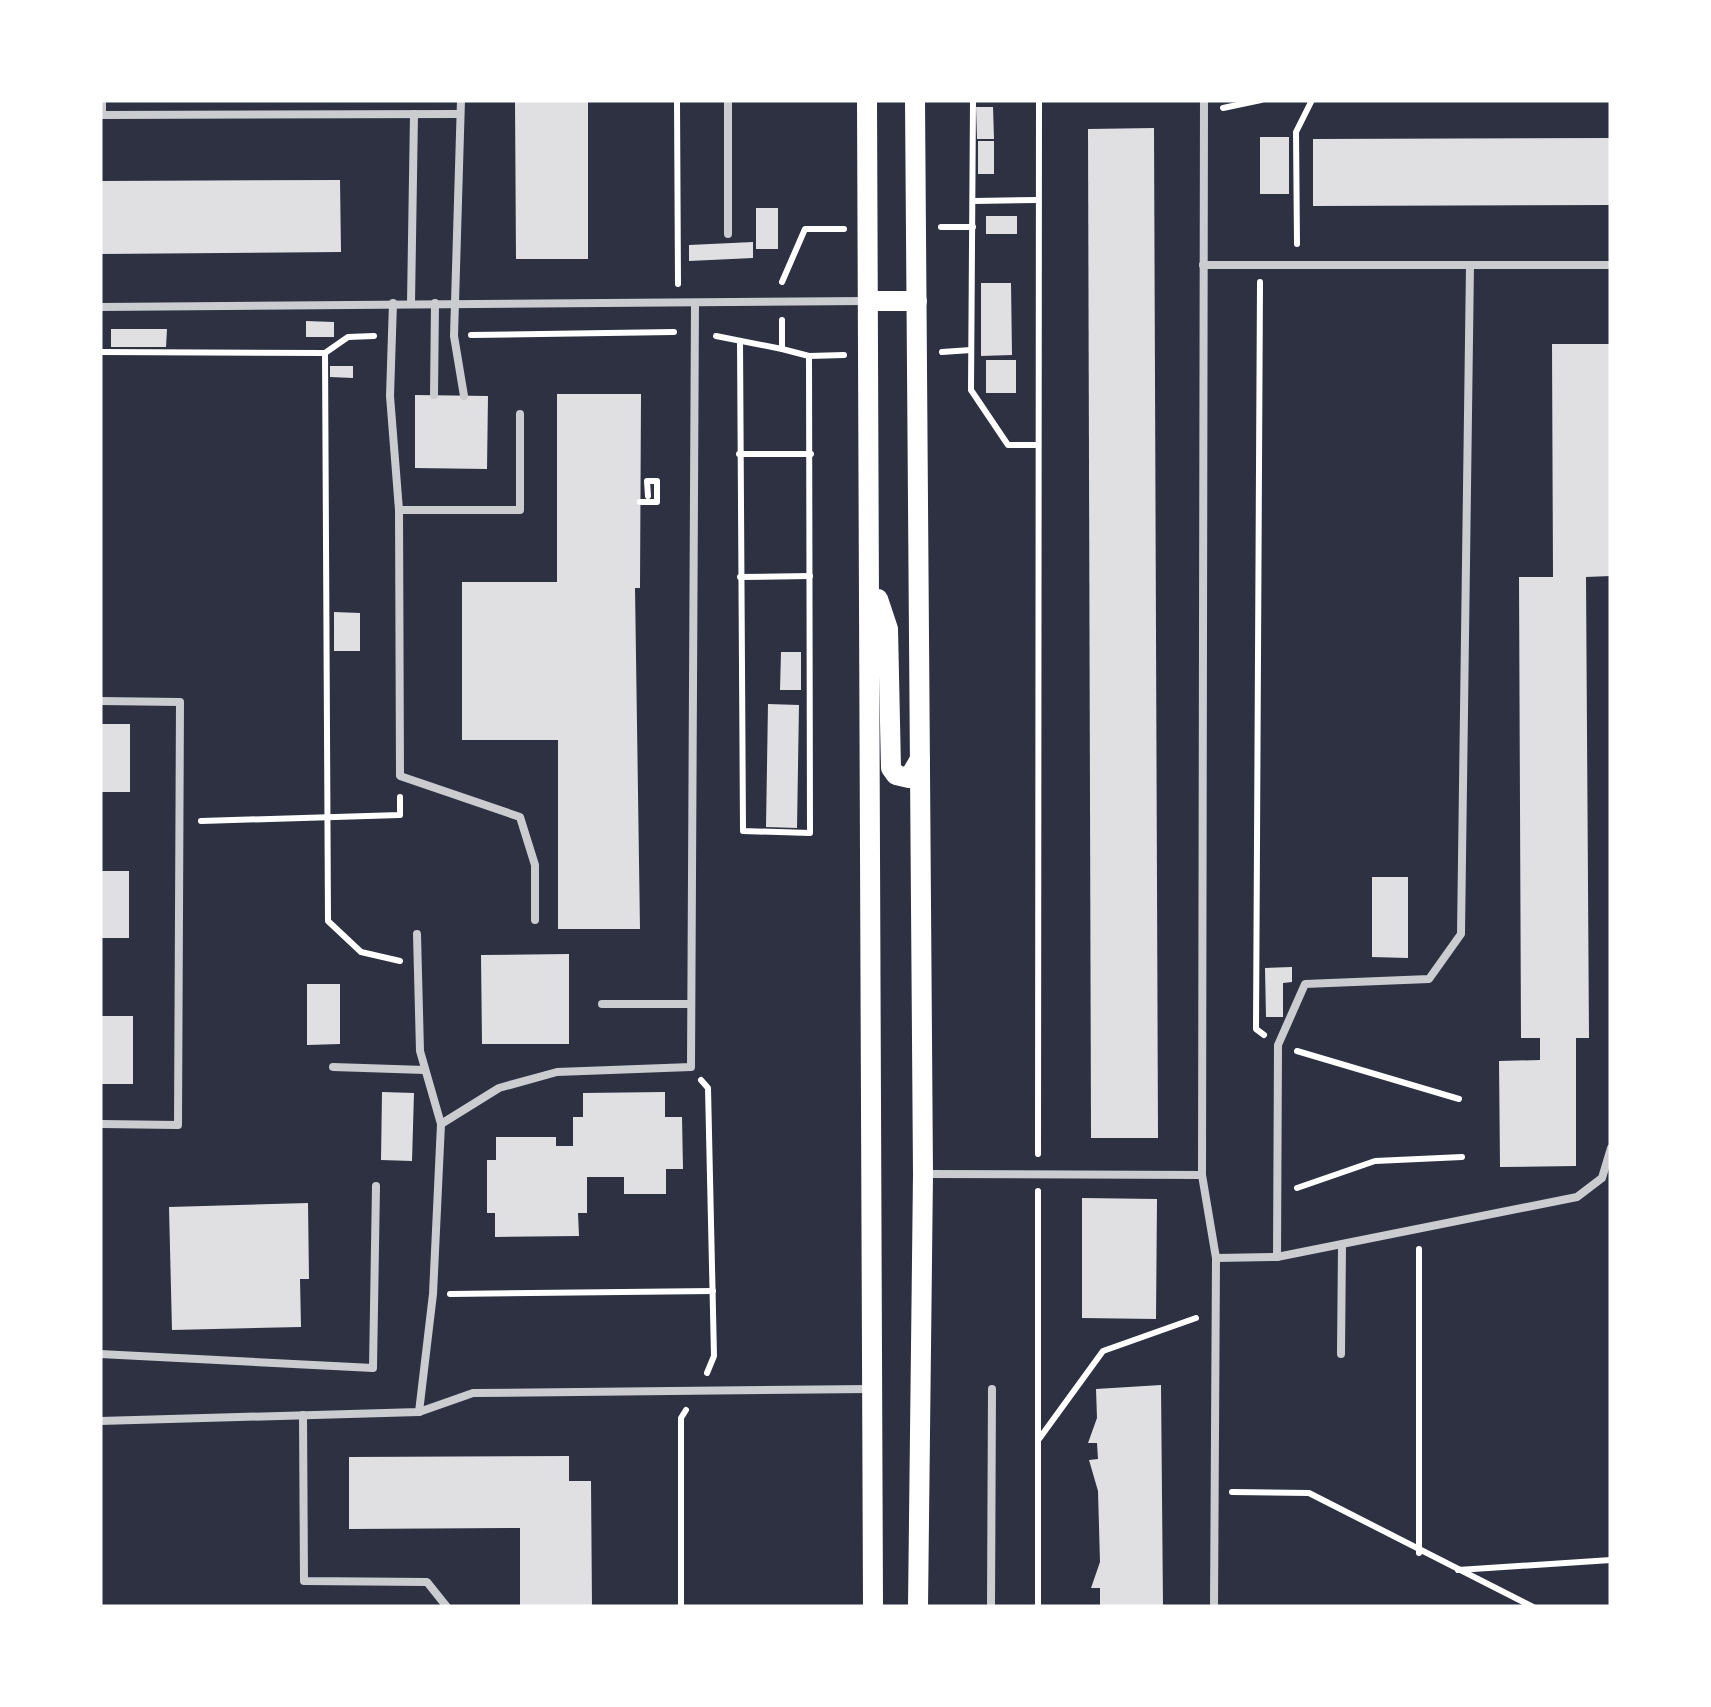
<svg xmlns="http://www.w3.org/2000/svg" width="1711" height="1707" font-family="Barlow,sans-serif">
<rect width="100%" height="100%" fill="#2d3142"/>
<g fill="#e0e0e3">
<path d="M 515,100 L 588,100 L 588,259 L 516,259 Z"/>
<path d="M 976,107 L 993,107 L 994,139 L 977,139 Z"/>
<path d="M 1154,128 L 1158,1138 L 1091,1138 L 1088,129 Z"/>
<rect x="1260" y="137" width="29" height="57"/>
<path d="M 1611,138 L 1611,205 L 1313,206 L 1313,139 Z"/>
<rect x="978" y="141" width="16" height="33"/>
<path d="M 340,180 L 341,252 L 100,254 L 100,181 Z"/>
<rect x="756" y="208" width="22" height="41"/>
<rect x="986" y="216" width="31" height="18"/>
<path d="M 753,242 L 753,258 L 689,261 L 689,245 Z"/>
<path d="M 981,283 L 1011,283 L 1012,355 L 981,356 Z"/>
<path d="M 306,321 L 334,322 L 334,337 L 306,337 Z"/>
<path d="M 111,329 L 167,329 L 166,347 L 111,347 Z"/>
<path d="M 1552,344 L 1611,344 L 1611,576 L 1586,577 L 1589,1038 L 1576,1038 L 1576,1166 L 1500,1167 L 1499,1061 L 1540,1060 L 1540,1038 L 1521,1038 L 1519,577 L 1553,577 Z"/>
<rect x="986" y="360" width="30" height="33"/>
<path d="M 330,366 L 353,366 L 353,378 L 330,377 Z"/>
<path d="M 557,394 L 641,394 L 640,588 L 635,588 L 640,929 L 558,929 L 558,740 L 462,740 L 462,582 L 557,582 Z"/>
<path d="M 415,395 L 488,396 L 487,469 L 415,468 Z"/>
<path d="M 334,612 L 360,613 L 360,651 L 334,651 Z"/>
<path d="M 781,652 L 801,652 L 801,690 L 780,690 Z"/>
<path d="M 768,704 L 799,705 L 797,828 L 766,827 Z"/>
<rect x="100" y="724" width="30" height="68"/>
<rect x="100" y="871" width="29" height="67"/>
<path d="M 1372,877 L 1408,877 L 1408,958 L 1372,957 Z"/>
<path d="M 569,954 L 569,1044 L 482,1044 L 481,955 Z"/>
<path d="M 1292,967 L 1292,982 L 1283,983 L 1283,1017 L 1266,1017 L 1265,968 Z"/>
<path d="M 307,984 L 340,984 L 340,1044 L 307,1045 Z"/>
<rect x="100" y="1016" width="33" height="68"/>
<path d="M 382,1092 L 414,1093 L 412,1161 L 381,1160 Z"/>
<path d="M 665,1092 L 665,1117 L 682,1117 L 683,1169 L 666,1169 L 666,1194 L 624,1194 L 624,1177 L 587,1177 L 587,1213 L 578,1213 L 579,1236 L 495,1237 L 495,1213 L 487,1213 L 487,1160 L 496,1160 L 496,1137 L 556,1137 L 556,1146 L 573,1146 L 573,1117 L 583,1117 L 583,1093 Z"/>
<path d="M 1082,1198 L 1157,1199 L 1156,1319 L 1082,1318 Z"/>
<path d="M 308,1203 L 309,1279 L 300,1279 L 301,1327 L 172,1330 L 169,1207 Z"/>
<path d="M 1161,1385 L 1163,1607 L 1100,1607 L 1100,1588 L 1091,1588 L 1100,1562 L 1098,1491 L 1089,1460 L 1098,1459 L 1097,1443 L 1088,1443 L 1097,1418 L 1096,1389 Z"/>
<path d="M 569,1456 L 569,1481 L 591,1481 L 592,1607 L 520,1607 L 520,1528 L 349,1529 L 349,1457 Z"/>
</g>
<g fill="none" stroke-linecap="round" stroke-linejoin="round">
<g stroke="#fff" stroke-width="6">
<path d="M 677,100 L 678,284"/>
<path d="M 973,100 L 971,390 L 1008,445 L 1038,445"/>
<path d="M 1223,108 L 1261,100"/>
<path d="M 974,201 L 1038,200"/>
<path d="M 941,227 L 973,227"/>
<path d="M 1297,244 L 1296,132 L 1312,100"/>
<path d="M 782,282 L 805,229 L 844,229"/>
<path d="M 1260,282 L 1256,1029 L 1264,1035"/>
<path d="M 782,320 L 782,349 L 809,356 L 844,355"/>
<path d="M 471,335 L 674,332"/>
<path d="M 716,336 L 782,349"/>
<path d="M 740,341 L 743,831 L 810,833 L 809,356"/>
<path d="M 100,352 L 325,353 L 348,337 L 374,336"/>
<path d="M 942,352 L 971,350"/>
<path d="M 325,353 L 328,921 L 361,952 L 400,961"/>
<path d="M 739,454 L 811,454"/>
<path d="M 640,502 L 657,502 L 657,481 L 647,481 L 648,496"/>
<path d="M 740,577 L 810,576"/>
<path d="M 201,821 L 400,815 L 400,797"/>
<path d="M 1297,1051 L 1459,1099"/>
<path d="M 701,1080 L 708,1088 L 714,1356 L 707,1373"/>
<path d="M 1038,1154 L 1039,100"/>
<path d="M 1297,1188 L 1375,1161 L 1462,1157"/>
<path d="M 450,1294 L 713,1291"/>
<path d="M 1039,1439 L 1103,1351 L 1196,1318"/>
<path d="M 1232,1492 L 1309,1493 L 1533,1607"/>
<path d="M 1419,1553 L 1419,1249"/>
<path d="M 1458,1570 L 1611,1560"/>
<path d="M 681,1607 L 681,1418 L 686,1410"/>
<path d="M 1038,1607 L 1038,1191"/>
</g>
<g stroke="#caccd0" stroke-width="8">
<path d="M 102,100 L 102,115 L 460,114"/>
<path d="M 461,100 L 454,336 L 464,396"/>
<path d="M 728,100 L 728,234"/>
<path d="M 1204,100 L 1202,1175 L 1216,1258 L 1214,1607"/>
<path d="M 1203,265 L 1611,265"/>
<path d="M 393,303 L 390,396 L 399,510 L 400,776 L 520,817 L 535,865 L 535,920"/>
<path d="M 411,303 L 414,114"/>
<path d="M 100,307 L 865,301"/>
<path d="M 434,395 L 435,303"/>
<path d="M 399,510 L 520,510 L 520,414"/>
<path d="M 100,701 L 180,702 L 178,1125 L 100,1124"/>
<path d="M 417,934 L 420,1051 L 441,1124"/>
<path d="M 602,1004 L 691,1004"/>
<path d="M 333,1067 L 425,1070"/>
<path d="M 927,1174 L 1202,1175"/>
<path d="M 1277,1257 L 1278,1045 L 1305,984 L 1429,979 L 1461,934 L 1470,265"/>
<path d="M 1216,1258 L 1277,1257 L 1577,1197 L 1602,1178 L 1611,1148"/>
<path d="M 100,1354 L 373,1368 L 376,1186"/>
<path d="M 1341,1354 L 1342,1245"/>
<path d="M 419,1412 L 433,1294 L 441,1124 L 499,1088 L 557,1072 L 691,1067 L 695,303"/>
<path d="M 303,1415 L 304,1581 L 427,1582 L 447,1607"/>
<path d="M 100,1421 L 419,1412 L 473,1393 L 870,1389"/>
<path d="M 991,1607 L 992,1389"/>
</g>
<g stroke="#fff" stroke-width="20">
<path d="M 867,100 L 873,1607"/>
<path d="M 915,100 L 923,1174 L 918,1607"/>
<path d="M 869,301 L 917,301"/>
<path d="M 878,599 L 888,629 L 891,768 L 896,775 L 909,778 L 920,759"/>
</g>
</g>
<rect width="1711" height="1707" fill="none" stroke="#ffffff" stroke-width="205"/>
</svg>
